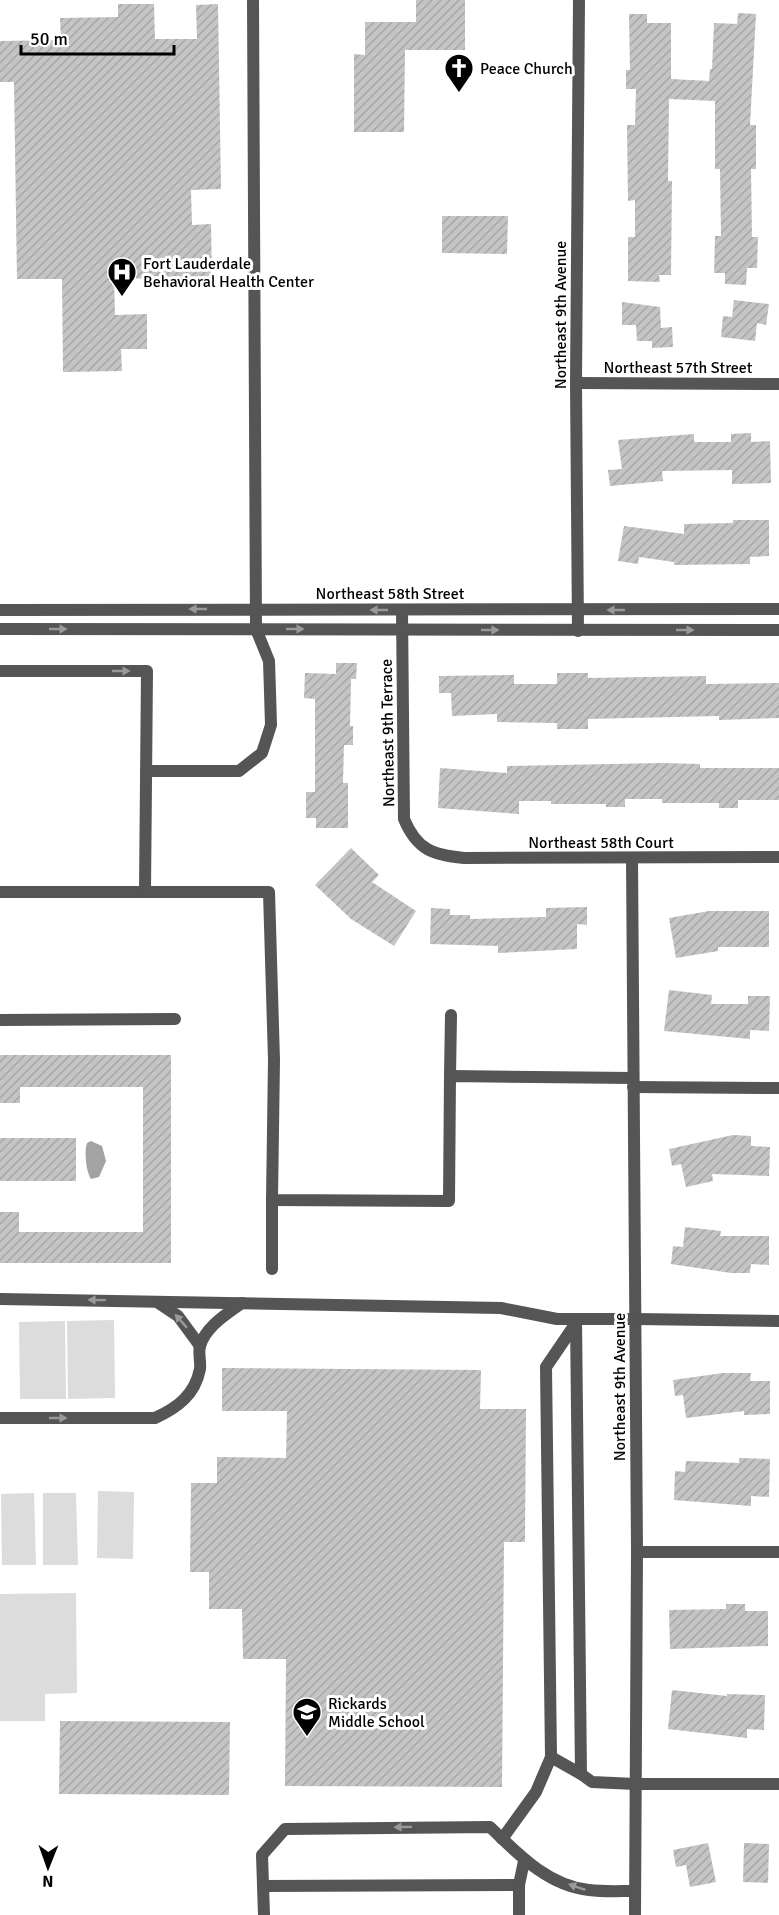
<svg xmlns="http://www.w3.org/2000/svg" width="779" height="1915" font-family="Signika,sans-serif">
<defs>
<pattern id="building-hatch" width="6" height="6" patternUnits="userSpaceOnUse" patternTransform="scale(1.5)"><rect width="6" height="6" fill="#c4c4c4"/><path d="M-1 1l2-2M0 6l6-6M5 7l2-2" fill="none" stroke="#a7a7a7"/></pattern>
</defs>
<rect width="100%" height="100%" fill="#fff"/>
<g fill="#dcdcdc">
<path d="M 114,1320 L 115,1398 L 68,1399 L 67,1321 Z"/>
<path d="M 65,1321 L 66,1399 L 20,1399 L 19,1322 Z"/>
<path d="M 98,1491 L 134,1492 L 133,1559 L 97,1558 Z"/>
<path d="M 34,1493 L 36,1565 L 2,1565 L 1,1494 Z"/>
<path d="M 43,1493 L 76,1493 L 78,1565 L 43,1565 Z"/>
<path d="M 76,1593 L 77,1693 L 45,1694 L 45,1721 L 0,1721 L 0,1594 Z"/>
</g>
<path fill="#a3a3a3" d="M 91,1141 L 102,1146 L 106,1161 L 99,1177 L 91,1179 C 86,1172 84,1151 87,1143 Z"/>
<g fill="url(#building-hatch)">
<path d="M 416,0 L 465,0 L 465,50 L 405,50 L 404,132 L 354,132 L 354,54 L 365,55 L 365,22 L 416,22 Z"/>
<path d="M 118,4 L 154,4 L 155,39 L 197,39 L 196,5 L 218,4 L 221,189 L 191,190 L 192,225 L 211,224 L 212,277 L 114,279 L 115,315 L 147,314 L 147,349 L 121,349 L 122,371 L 63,372 L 62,279 L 17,279 L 14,82 L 0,82 L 0,41 L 61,40 L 60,18 L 118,17 Z"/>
<path d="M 738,13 L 756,14 L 750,125 L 756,125 L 756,169 L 751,169 L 752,237 L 758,237 L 757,268 L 747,268 L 746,285 L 725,284 L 725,273 L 714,273 L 715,236 L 721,236 L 720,169 L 715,169 L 715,101 L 669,99 L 668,181 L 672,181 L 671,275 L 659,275 L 660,282 L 628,281 L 628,237 L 635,237 L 635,200 L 628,201 L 627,125 L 635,125 L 636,89 L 626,89 L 626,70 L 630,70 L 629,14 L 647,14 L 647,23 L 671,23 L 671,79 L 709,81 L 710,69 L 712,69 L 714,23 L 737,24 Z"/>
<path d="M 442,216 L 508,216 L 507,254 L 442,253 Z"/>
<path d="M 734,300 L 769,304 L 766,325 L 757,323 L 755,341 L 721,337 L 723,316 L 732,317 Z"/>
<path d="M 622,302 L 660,307 L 661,328 L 672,327 L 673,347 L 652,348 L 652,341 L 637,341 L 636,325 L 622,325 Z"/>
<path d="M 751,433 L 751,442 L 770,441 L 771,483 L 732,484 L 732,470 L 662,471 L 663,481 L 610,486 L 608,470 L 622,469 L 618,440 L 694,434 L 694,442 L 731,442 L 731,434 Z"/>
<path d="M 733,520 L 769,520 L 769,556 L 750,557 L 750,564 L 674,565 L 674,562 L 639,557 L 638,564 L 618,561 L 624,526 L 684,534 L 684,524 L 733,523 Z"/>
<path d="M 336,663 L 357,663 L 356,679 L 351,679 L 350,726 L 353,726 L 353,745 L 344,745 L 343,783 L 348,783 L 348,828 L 316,828 L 316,818 L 306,818 L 306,792 L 315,792 L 315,699 L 304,698 L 305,673 L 336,674 Z"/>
<path d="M 557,673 L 588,673 L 588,678 L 706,676 L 706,684 L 779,683 L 779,718 L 719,720 L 719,716 L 588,719 L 588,729 L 557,729 L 557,723 L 497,722 L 497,714 L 452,716 L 451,693 L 439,693 L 439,676 L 514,675 L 514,684 L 557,684 Z"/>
<path d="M 662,763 L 700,764 L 700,768 L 779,768 L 779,800 L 738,800 L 738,808 L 719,808 L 719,803 L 662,803 L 662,799 L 625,799 L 625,807 L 606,807 L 606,804 L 551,804 L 551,801 L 519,801 L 519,814 L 438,808 L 440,768 L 507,773 L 507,766 Z"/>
<path d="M 351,848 L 379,875 L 372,882 L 416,911 L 394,946 L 351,919 L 315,885 Z"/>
<path d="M 587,907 L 587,925 L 577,924 L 577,949 L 498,953 L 498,946 L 430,944 L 431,908 L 450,909 L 450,915 L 470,915 L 470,919 L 546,917 L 546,908 Z"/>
<path d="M 709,911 L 769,911 L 769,947 L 718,947 L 718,951 L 676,958 L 669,918 Z"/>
<path d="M 669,990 L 712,995 L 711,1004 L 748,1004 L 748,996 L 770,996 L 769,1031 L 750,1030 L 750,1039 L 664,1031 Z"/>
<path d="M 0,1055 L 171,1055 L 171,1263 L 0,1263 L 0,1212 L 19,1212 L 19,1232 L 143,1232 L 143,1087 L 20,1087 L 20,1103 L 0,1103 Z"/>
<path d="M 733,1135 L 751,1136 L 751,1146 L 770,1147 L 769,1176 L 712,1174 L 713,1181 L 686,1187 L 681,1164 L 672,1166 L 669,1149 Z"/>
<rect x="0" y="1138" width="76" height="43"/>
<path d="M 685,1227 L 721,1231 L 720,1236 L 769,1236 L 769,1265 L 751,1264 L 750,1273 L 731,1273 L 671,1264 L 673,1246 L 683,1247 Z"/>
<path d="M 222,1368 L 481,1370 L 480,1409 L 526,1409 L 525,1542 L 504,1542 L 502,1787 L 285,1786 L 286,1659 L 243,1659 L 242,1609 L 209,1609 L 209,1572 L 190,1572 L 191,1483 L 217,1483 L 217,1457 L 286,1458 L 287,1411 L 222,1411 Z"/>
<path d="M 723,1373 L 751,1373 L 750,1381 L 770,1381 L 770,1414 L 744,1415 L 744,1411 L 686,1418 L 683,1395 L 675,1396 L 673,1380 Z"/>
<path d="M 739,1458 L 770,1459 L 769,1497 L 751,1496 L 751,1506 L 674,1500 L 675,1471 L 685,1472 L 686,1461 L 739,1463 Z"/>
<path d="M 726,1604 L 745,1604 L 745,1611 L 768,1611 L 768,1646 L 670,1649 L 669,1610 L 726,1609 Z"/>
<path d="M 672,1690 L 727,1696 L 727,1694 L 765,1695 L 764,1730 L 747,1729 L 747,1738 L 668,1729 Z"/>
<path d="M 60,1721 L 230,1722 L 229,1795 L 59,1794 Z"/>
<path d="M 708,1843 L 716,1882 L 690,1887 L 686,1865 L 676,1867 L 673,1850 Z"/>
<path d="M 744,1843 L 769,1844 L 768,1883 L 743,1882 Z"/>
</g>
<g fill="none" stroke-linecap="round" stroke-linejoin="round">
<g stroke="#555" stroke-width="12">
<path d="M 0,671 L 147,671 L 145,892 L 0,892"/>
<path d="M 146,771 L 239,771 L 262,753 L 271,725 L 270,692 L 269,661 L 256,629 L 253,0"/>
<path d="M 145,892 L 269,892 L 274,1060 L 272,1200 L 449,1201 L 450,1076 L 633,1078"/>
<path d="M 0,1020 L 175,1019"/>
<path d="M 450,1076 L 451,1015"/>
<path d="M 272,1269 L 272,1200"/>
<path d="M 0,1299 L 501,1308 L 557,1319 L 635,1319"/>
<path d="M 157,1302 L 178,1316 L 200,1346"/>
<path d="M 576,1319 L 581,1774 L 592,1782 L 635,1784"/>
<path d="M 576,1323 L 546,1367 L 551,1757 L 581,1774"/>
<path d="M 0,1418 L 155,1418 C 177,1408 195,1395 200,1369 C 201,1362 198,1353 200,1346 C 206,1326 227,1314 242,1303"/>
<path d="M 502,1839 L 536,1792 L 551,1757"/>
<path d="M 263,1886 L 519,1885"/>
<path d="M 264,1915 L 262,1855 L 285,1829 L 490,1827 C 518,1854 548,1886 589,1890 C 604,1892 620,1891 635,1891"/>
<path d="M 519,1915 L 519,1885 L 524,1861"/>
</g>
<g stroke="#555" stroke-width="12">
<path d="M 576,383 L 779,384"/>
<path d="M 0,610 L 779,609"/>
<path d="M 402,610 L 404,819 C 417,850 433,855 464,858 L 779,857"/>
<path d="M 0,629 L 779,630"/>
<path d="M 578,631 L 576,383 L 579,0"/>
<path d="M 632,858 L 637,1552 L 635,1915"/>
<path d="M 633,1087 L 779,1088"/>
<path d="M 635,1319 L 779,1321"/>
<path d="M 637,1552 L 779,1552"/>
<path d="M 635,1784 L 779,1784"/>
</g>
</g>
<defs><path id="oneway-solid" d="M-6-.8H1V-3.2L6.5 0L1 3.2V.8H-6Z" transform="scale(1.5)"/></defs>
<g fill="#999">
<use href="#oneway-solid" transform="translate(198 609) rotate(180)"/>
<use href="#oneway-solid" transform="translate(379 610) rotate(-180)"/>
<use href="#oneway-solid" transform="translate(616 610) rotate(180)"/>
<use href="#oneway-solid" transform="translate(58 629)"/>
<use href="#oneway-solid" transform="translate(295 629)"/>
<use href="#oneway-solid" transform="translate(490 630)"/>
<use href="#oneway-solid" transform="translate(685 630)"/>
<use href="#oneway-solid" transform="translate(121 671)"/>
<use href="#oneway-solid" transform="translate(97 1300) rotate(-179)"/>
<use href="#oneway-solid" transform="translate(181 1321) rotate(-131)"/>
<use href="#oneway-solid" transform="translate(58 1418)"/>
<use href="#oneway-solid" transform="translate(403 1827) rotate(179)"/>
<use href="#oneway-solid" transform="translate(577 1887) rotate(-161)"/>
</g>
<defs>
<g id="church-pin" transform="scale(1.5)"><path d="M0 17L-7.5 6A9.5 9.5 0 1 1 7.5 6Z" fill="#000" stroke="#fff"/><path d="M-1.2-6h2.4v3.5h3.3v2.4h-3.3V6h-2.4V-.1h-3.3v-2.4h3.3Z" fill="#fff"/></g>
<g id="hospital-pin" transform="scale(1.5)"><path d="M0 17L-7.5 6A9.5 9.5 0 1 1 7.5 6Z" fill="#000" stroke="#fff"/><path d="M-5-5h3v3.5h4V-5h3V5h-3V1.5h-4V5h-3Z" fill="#fff"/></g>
<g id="school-pin" transform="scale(1.5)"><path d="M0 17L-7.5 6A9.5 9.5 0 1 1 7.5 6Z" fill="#000" stroke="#fff"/><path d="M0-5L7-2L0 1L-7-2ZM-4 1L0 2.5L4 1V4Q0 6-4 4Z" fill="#fff"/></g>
</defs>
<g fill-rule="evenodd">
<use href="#church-pin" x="459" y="68"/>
<use href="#hospital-pin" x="122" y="272"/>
<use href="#school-pin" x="307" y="1712"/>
</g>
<g text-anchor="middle" stroke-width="6" stroke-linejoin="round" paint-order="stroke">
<g font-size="16" fill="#000" stroke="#fff" text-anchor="start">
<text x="480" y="74">Peace Church</text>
<text x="143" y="269">Fort Lauderdale<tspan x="143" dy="18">Behavioral Health Center</tspan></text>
<text x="328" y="1709">Rickards<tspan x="328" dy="18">Middle School</tspan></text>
</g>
<g font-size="16" fill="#000" stroke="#fff">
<text transform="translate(560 315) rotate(-90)" y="6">Northeast 9th Avenue</text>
<text x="678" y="373">Northeast 57th Street</text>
<text x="390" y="599">Northeast 58th Street</text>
<text transform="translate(387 733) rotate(-91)" y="6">Northeast 9th Terrace</text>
<text x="601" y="848">Northeast 58th Court</text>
<text transform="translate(619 1387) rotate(-90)" y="6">Northeast 9th Avenue</text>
</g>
</g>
<g transform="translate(48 1867) rotate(181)" stroke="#ffffff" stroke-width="4.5" paint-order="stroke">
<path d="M0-4.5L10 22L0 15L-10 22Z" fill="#000000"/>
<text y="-9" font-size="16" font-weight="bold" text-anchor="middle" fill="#000000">N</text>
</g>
<path d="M21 45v9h153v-9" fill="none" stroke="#000000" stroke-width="3"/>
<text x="30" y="45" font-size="18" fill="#000000" stroke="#ffffff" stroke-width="4.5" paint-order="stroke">50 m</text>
</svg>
